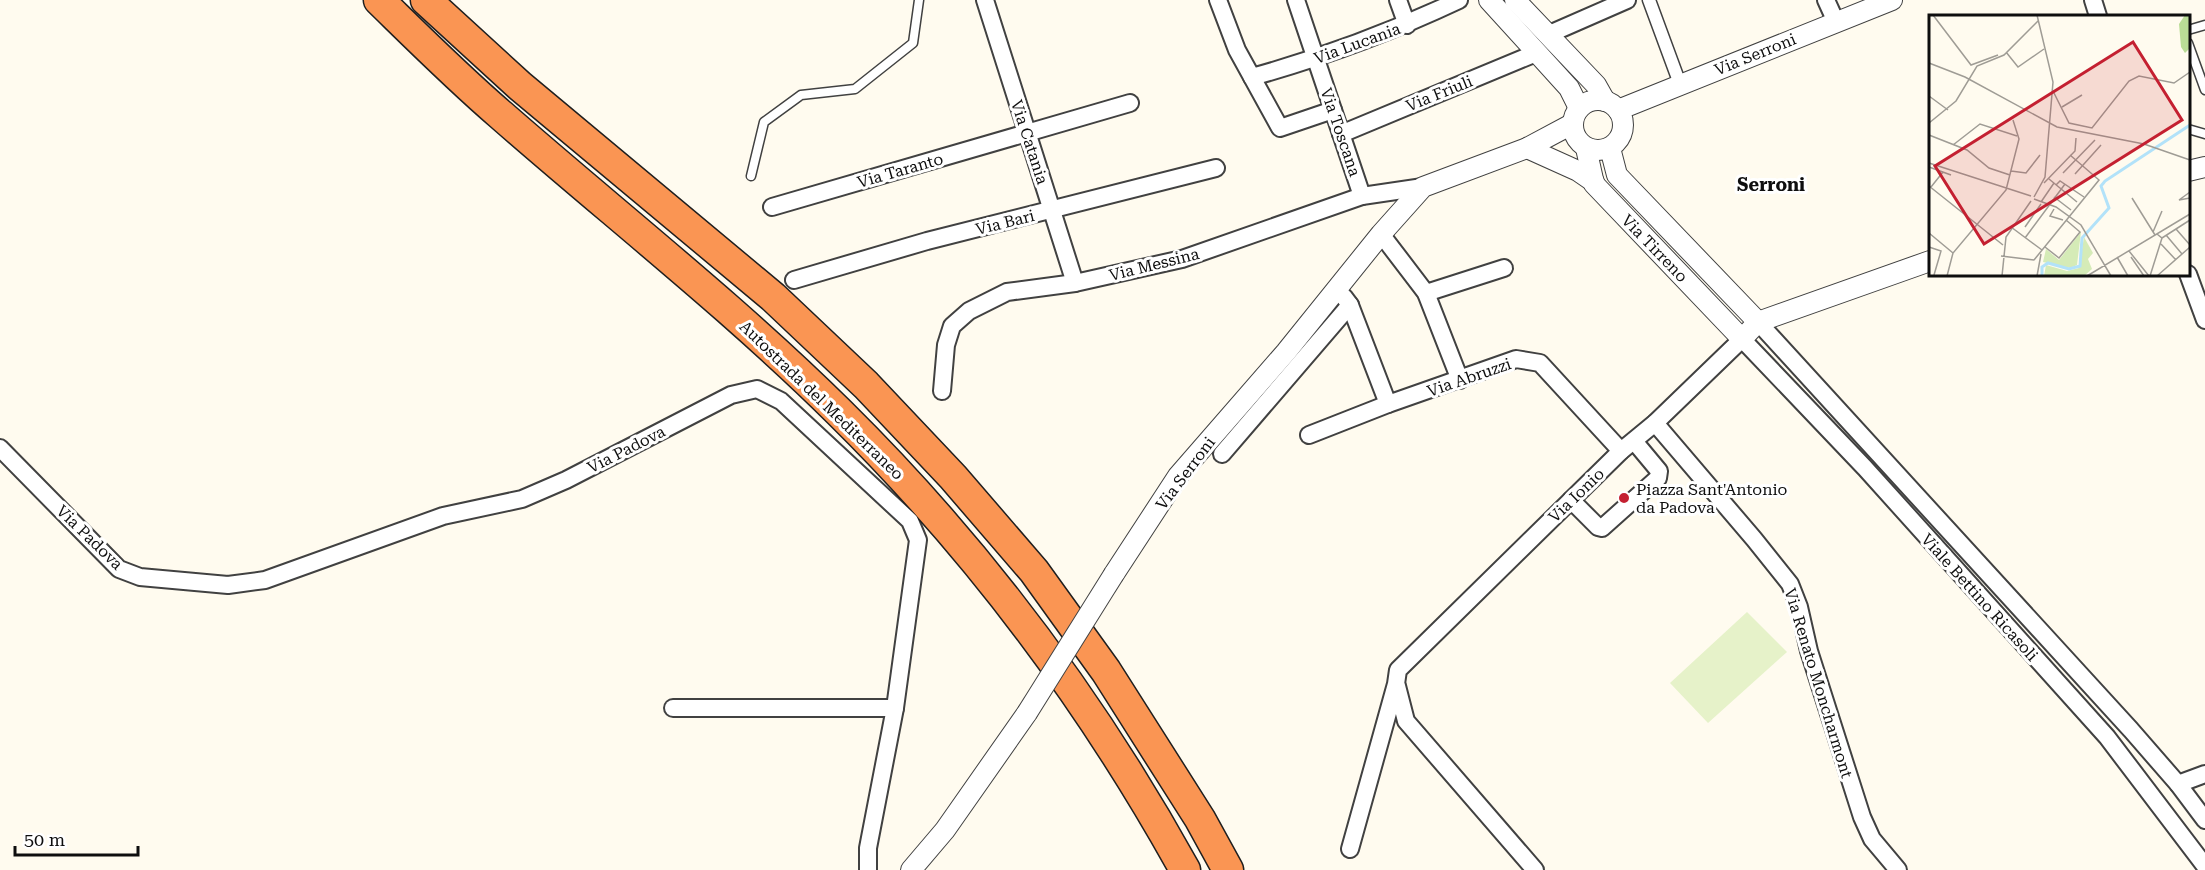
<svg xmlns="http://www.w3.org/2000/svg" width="2205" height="870" font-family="'Roboto Serif',serif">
<rect width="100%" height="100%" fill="#fffbef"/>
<path fill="#e6f2c9" d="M 1747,612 L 1787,652 L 1708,723 L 1670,683 Z"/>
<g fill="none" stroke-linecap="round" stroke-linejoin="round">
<g stroke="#414141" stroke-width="11">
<g id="service">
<path d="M 2188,30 L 2205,25"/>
<path d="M 2188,43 L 2205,90"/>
<path d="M 2188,129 L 2205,134"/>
<path d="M 751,176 L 764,122 L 801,95 L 855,89 L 913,43 L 919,0"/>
</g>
</g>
<g stroke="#414141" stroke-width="15">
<path id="pedestrian" d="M 1649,0 L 1680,84"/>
</g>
<g stroke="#414141" stroke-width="20">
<g id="minor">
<path d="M 985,0 L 1075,283"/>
<path d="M 1218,0 L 1237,50 L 1280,128 L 1333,110"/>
<path d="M 1296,0 L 1362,196"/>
<path d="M 1398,0 L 1407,25"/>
<path d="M 1826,0 L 1836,22"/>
<path d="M 2093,0 L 2098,16"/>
<path d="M 1547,35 L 1627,0"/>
<path d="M 1252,77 C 1324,57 1391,32 1459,0"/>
<path d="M 1341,134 L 1536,53"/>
<path d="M 772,207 L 1130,103"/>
<path d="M 1381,234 L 1426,293 L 1460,380"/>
<path d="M 2188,274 L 2205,320"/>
<path d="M 794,280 L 927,241 L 1216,168"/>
<path d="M 1426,293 L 1504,268"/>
<path d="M 1344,297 L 1350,305 L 1388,404"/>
<path d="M 1758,322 L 2131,730 L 2178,784 L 2205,820"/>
<path d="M 942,391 L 946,345 L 952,326 L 969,311 L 1007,292 L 1075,283 L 1182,259 L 1362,196 L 1423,187"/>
<path d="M 1655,423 L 1754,539 L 1790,584 L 1799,607 L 1809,651 L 1862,817 L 1872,839 L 1898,870"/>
<path d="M 1309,435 L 1388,404 L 1516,359 L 1540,363 L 1621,451"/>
<path d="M 0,448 L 119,569 L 140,577 L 228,585 L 265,580 L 443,516 L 522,499 L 566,480 L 731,395 L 757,389 L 781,401 L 910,521 L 918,540 L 895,708 L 868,848 L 868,870"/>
<path d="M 1222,454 L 1350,305"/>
<path d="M 1571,500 L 1598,527 L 1602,528 L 1658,478 L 1659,471 L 1634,441"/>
<path d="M 1397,686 L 1406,721 L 1535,870"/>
<path d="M 673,708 L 895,708"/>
<path d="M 2178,784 L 2205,774"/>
<path d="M 1350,849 L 1396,684 L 1398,670 L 1621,451 L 1655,423 L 1742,339 L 1865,468 L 2107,737 L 2205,866"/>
</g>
</g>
<g stroke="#414141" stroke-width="22">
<g id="tertiary">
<path d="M 1489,0 L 1569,88 L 1579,108"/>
<path d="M 1515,0 L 1596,85 L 1605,101"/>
<circle cx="1598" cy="125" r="25"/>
<path d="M 1618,110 L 1892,0"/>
<path d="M 1527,148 L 1578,171 L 1594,182"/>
<path d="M 1586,148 L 1594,184 L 1742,339 L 1758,322 L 1930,261"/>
<path d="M 1610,148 L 1617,175 L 1758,322"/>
<path d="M 2188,171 L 2205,167"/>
<path d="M 1114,574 L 1178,476 L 1286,352 L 1381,234 L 1423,187 L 1527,148 L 1572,124"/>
<path d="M 911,870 L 945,830 L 1027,713"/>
</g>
</g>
<g stroke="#1f1f1f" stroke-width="33">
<g id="motorway">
<path d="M 379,0 C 419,39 459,79 501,115 C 614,214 733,307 839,412 C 976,547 1092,702 1185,870"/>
<path d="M 426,0 L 520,86 L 773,297 L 866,385 L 953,477 L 1034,571 L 1106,671 L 1200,819 L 1228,870"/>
</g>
</g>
<use href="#service" stroke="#fff" stroke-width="8"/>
<use href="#pedestrian" stroke="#fff" stroke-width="12"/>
<use href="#minor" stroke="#fff" stroke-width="16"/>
<use href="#tertiary" stroke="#fff" stroke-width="20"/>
<use href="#motorway" stroke="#fa9553" stroke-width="30"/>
<g stroke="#414141" stroke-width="22" stroke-linecap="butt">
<path id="tertiary-bridge" d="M 1027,713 L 1114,574"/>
</g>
<use href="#tertiary-bridge" stroke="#fff" stroke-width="20"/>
</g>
<circle fill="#c42031" stroke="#fff" stroke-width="2" cx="1624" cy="498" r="6"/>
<g text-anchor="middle" stroke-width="6" stroke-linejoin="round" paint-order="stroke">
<g font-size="16" fill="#0e0e0e" stroke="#fff">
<text transform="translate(1357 43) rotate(-20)" y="6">Via Lucania</text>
<text transform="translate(1755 54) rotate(-22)" y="6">Via Serroni</text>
<text transform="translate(1439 93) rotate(-22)" y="6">Via Friuli</text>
<text transform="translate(1341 132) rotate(71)" y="6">Via Toscana</text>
<text transform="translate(1030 142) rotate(72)" y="6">Via Catania</text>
<text transform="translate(900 170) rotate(-16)" y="6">Via Taranto</text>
<text transform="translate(1005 222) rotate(-14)" y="6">Via Bari</text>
<text transform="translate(1655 248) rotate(46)" y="6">Via Tirreno</text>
<text transform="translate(1154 264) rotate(-14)" y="6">Via Messina</text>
<text transform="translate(1469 377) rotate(-19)" y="6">Via Abruzzi</text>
<text transform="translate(822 400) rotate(44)" y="6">Autostrada del Mediterraneo</text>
<text transform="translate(626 449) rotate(-27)" y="6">Via Padova</text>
<text transform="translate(1185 473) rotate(-53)" y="6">Via Serroni</text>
<text transform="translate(1576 495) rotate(-44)" y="6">Via Ionio</text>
<text transform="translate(90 537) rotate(44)" y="6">Via Padova</text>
<text transform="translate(1980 597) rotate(48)" y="6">Viale Bettino Ricasoli</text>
<text transform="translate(1819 683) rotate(73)" y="6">Via Renato Moncharmont</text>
</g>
<g font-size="16" fill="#0e0e0e" stroke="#fff" text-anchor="start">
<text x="1636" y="495">Piazza Sant'Antonio<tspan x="1636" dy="18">da Padova</tspan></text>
</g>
<g font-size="18" font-weight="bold" fill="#0e0e0e" stroke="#fff">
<text x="1771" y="191">Serroni</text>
</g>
</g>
<g transform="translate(1929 15)">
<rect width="261" height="261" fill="#fffbef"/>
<path d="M 152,217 L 148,250 L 141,253 L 114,247 L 117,234 L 130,245 ZM 155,222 L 164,238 L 159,244 L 163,254 L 155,261 L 115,261 L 117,250 L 138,256 L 150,253 Z" fill="#d5ebb7"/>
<path d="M 256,0 L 261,0 L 261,33 L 256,38 L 252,32 L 250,9 Z" fill="#badd96"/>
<path fill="none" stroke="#b2e2f9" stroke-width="3" d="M 113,261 L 113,252 L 119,248 L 140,254 L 151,251 L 153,223 L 180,193 L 172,171 L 176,166 L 261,110"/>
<path fill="none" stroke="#9f9c95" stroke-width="1.5" d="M 4,0 L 42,50 L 69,40M 77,37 L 89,52 L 115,34M 0,48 L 36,62 L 128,112 L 215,129 L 261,145M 123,74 L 140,108 L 163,113 L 200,66 L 210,61 L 245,68 L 261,57M 0,81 L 19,95M 133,92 L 153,80M 0,108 L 27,86 L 48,51 L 75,40 L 109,6M 0,120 L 38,135 L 60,153 L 81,160M 24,130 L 51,109 L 88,121M 0,148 L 102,181M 0,152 L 22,160M 82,156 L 97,158 L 111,140M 134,158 L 166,125M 146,159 L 172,130M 120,164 L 148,187M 115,168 L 146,136 L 147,123M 127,170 L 131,166 L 155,182M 0,171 L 74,230M 2,172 L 14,157M 261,177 L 250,185 L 261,183M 105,182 L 116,162 L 124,67 L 108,0M 125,182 L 142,195M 203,183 L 226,220M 105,184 L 127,192 L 152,210 L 182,261M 112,187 L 125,168M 125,194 L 121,201 L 134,205M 82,212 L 113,235M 96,212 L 112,189M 247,214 L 261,230M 224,217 L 233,196M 0,218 L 24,238M 228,219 L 233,223 L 261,205M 237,220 L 253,239M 96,223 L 136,169M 232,229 L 247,245M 0,232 L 12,236 L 5,260M 116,232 L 130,243 L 151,217 L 137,205M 200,236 L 220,261M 72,241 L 105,245M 188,242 L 199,261M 202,242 L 215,261M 105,245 L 170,165 L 141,140M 18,261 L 24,238 L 77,175 L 90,124 L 84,105M 73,261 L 77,222 L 102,186M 108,261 L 112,239M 158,261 L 261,199M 221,261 L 233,223M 228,261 L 261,232"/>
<path fill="#c42031" fill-opacity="0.15" stroke="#c42031" stroke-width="3" d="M 204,27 L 253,105 L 55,229 L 6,151 Z"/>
<rect width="261" height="261" fill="none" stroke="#0e0e0e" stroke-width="3"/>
</g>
<path d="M15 846v9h123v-9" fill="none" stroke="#0e0e0e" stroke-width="3"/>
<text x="24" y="846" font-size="18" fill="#0e0e0e" stroke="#ffffff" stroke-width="4.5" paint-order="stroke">50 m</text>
</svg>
